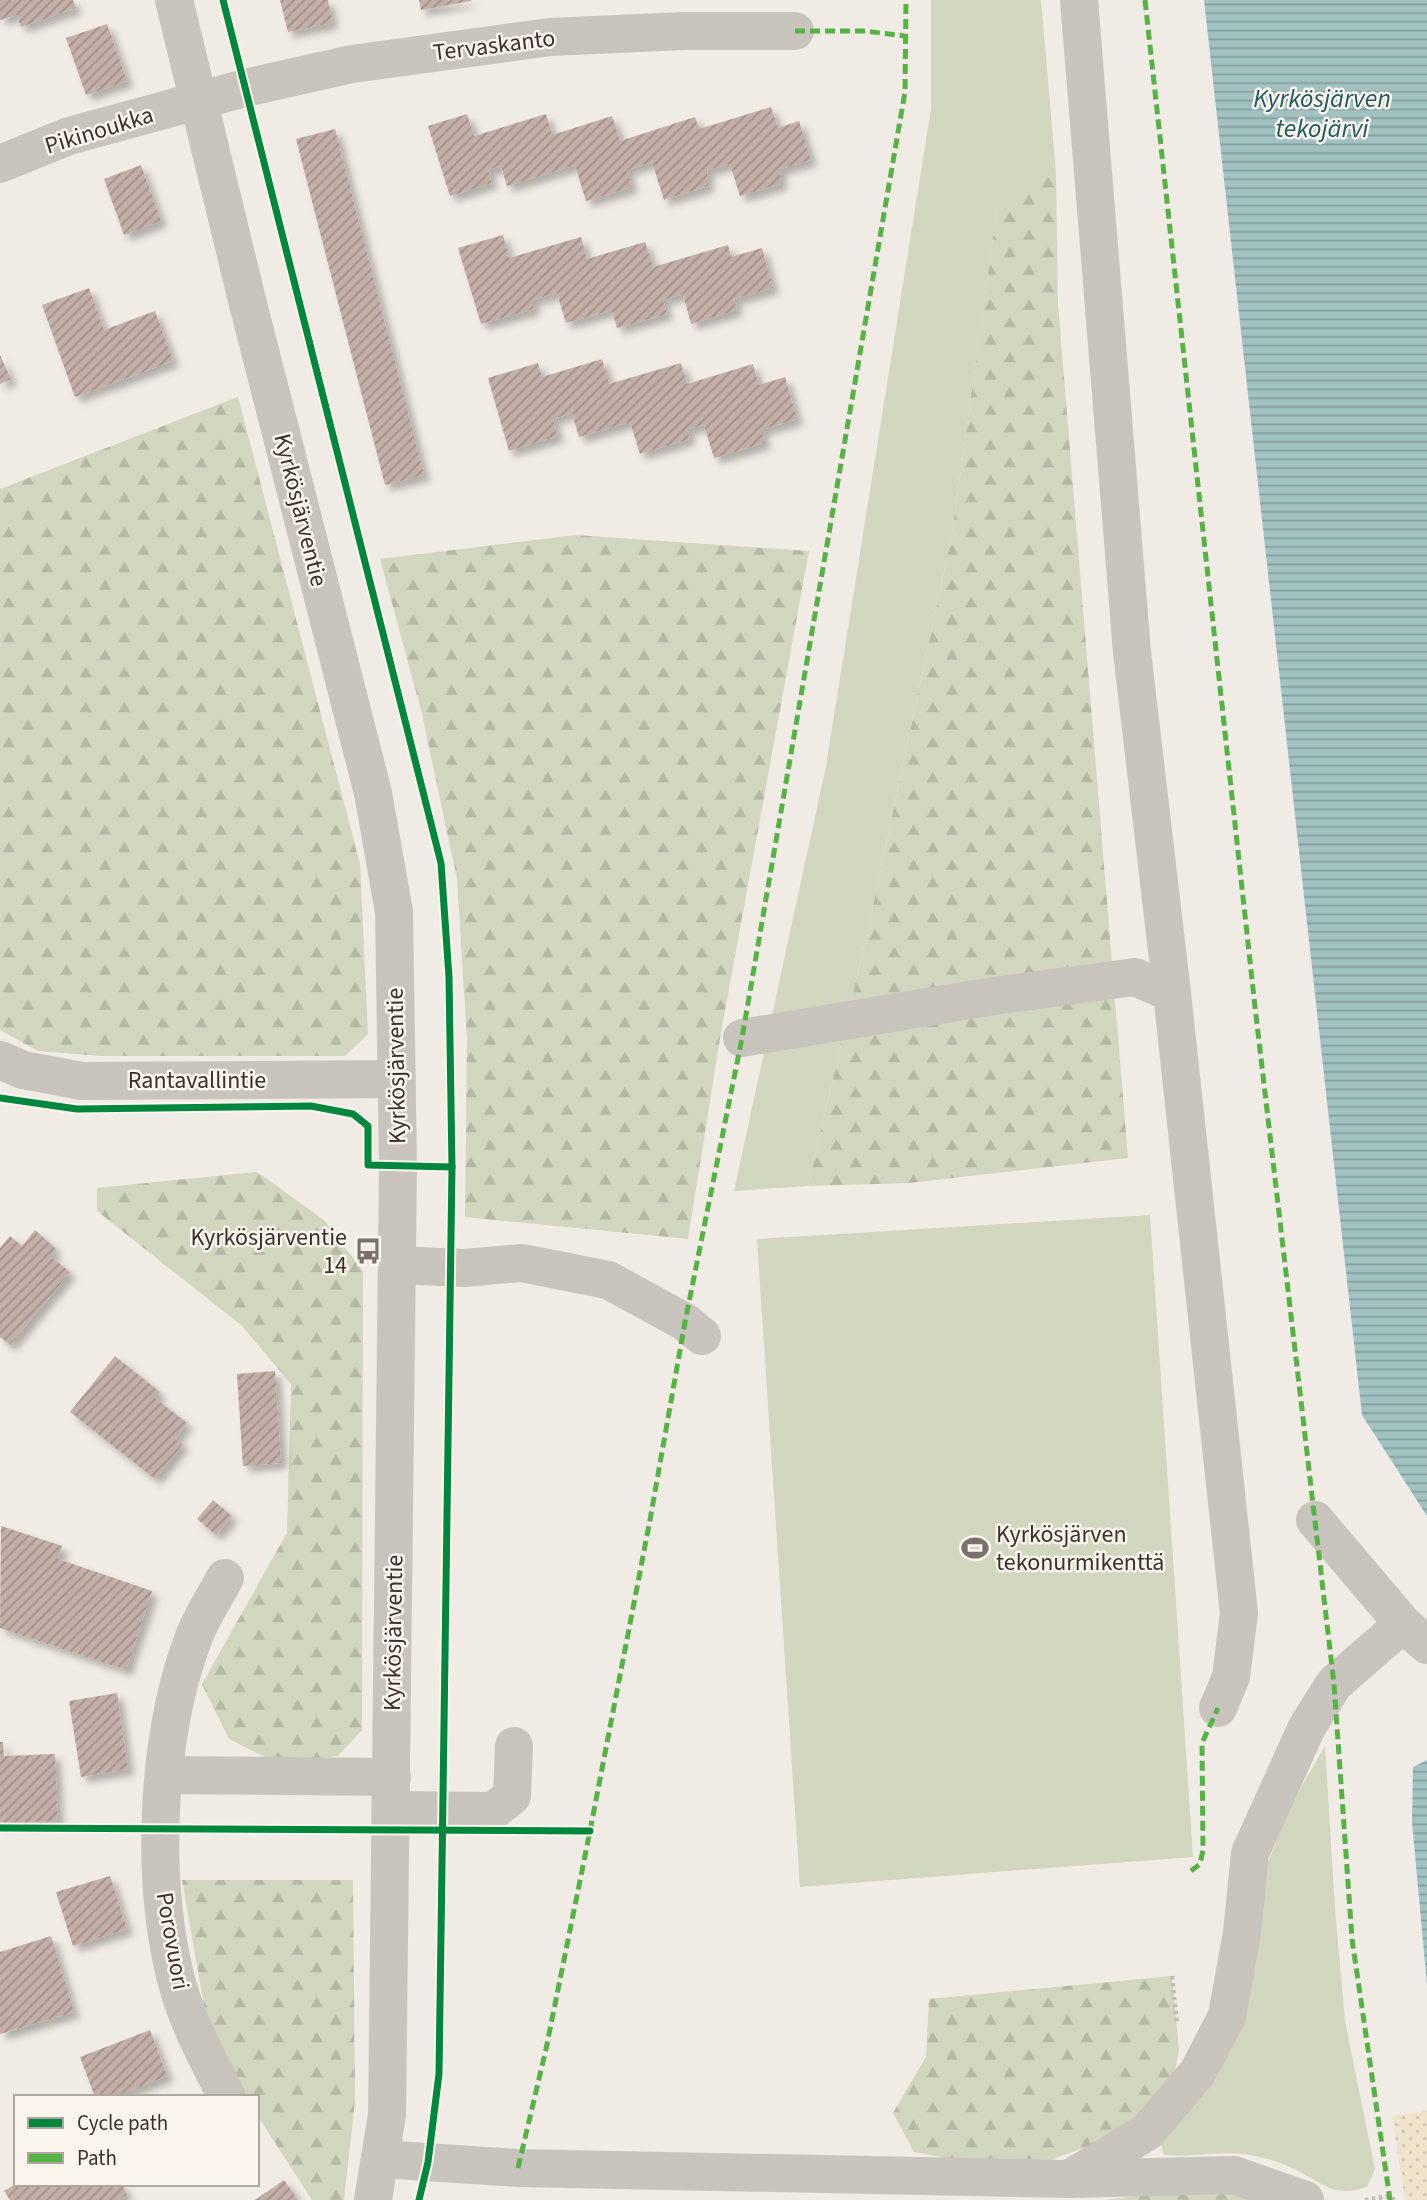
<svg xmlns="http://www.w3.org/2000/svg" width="1427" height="2200" font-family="'Source Sans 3',sans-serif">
<defs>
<pattern id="forest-firs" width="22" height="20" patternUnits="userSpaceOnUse" patternTransform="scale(1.75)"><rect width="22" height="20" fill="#d1d6bf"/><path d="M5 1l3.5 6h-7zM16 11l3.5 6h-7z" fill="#b4b8a4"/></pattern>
<pattern id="sand-dots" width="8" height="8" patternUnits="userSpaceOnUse" patternTransform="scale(1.75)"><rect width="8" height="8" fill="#efe3cc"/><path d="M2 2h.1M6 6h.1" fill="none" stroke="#cec3af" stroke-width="1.8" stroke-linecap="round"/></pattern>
<pattern id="water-rules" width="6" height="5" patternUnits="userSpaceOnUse" patternTransform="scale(1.75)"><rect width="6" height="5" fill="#a1c2c1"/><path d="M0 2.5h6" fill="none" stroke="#849e9d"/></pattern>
<pattern id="building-hatch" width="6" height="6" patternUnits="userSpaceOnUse" patternTransform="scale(1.75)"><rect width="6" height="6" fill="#c3afa7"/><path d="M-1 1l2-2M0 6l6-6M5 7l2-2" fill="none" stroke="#a08f88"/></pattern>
<filter id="shadow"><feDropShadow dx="6" dy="6" stdDeviation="3.5" flood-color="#0004"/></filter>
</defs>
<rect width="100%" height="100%" fill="#f0ebe5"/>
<g fill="#d1d6bf">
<path d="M 931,0 L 1041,0 L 1056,173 L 998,203 L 952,534 L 868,929 L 808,1186 L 734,1191 L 826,766 L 931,109 Z"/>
<path d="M 1150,1215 L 1193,1857 L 800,1887 L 757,1239 Z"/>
<path d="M 1325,1746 L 1335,1909 L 1345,2021 L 1375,2169 L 1367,2187 C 1332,2199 1321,2181 1292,2168 C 1280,2162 1264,2158 1251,2155 C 1221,2150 1193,2158 1164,2155 L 1161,2145 L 1174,2123 L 1216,2080 L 1240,2022 L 1265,1870 L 1292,1803 Z"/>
</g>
<g fill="url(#forest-firs)">
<path d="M 1056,173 L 1058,304 L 1128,1158 L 910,1183 L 808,1186 L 868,929 L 952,534 L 998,202 Z"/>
<path d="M 238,397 L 360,864 L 368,1034 L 345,1056 L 101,1056 L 38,1051 L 0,1030 L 0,489 Z"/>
<path d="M 576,535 L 809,551 L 720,1038 L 688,1239 L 465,1217 L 467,1040 L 457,879 L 422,714 L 380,559 Z"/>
<path d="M 257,1172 L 324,1220 L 363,1271 L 362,1730 L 338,1756 L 277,1763 L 229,1739 L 202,1684 L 287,1533 L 291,1384 L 241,1325 L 97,1211 L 97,1188 Z"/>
<path d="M 182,1880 L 353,1880 L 355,2101 L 344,2200 L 312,2200 L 257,2115 L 257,2097 L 247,2097 L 206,2017 Z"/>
<path d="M 1172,1976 L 1179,2050 L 1172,2085 L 1151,2108 L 1086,2147 L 1036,2165 L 961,2161 L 914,2152 L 893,2113 L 926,2057 L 929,1999 Z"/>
<path d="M 1161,2193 L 1253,2194 L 1260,2200 L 1106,2200 Z"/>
</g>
<path fill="url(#sand-dots)" d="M 1427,2111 L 1427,2200 L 1405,2200 L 1392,2116 Z"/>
<g fill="url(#water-rules)">
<path d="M 1204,0 L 1427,0 L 1427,1516 L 1362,1415 Z"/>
<path d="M 1427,1760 L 1427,1985 L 1412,1822 L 1413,1767 Z"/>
</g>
<g fill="url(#building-hatch)" filter="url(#shadow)">
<path d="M 0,0 L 73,0 L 76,8 L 21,27 L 17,15 L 0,20 Z"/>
<path d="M 280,0 L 328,0 L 332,23 L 288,32 Z"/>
<path d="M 419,0 L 471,0 L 471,1 L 421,10 Z"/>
<path d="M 107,24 L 127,81 L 86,95 L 66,38 Z"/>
<path d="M 771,107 L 778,128 L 799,121 L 811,160 L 780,169 L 781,184 L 740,196 L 730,164 L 707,170 L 708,186 L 664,200 L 652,162 L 627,170 L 632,187 L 586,201 L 575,165 L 507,186 L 501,166 L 488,170 L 492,183 L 450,196 L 428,126 L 467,114 L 474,136 L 546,114 L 552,135 L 612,116 L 620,141 L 695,117 L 699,129 Z"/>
<path d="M 335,129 L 424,475 L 385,485 L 296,139 Z"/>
<path d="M 141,165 L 161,221 L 124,235 L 104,179 Z"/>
<path d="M 503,235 L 509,258 L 581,237 L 587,259 L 645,242 L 653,267 L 728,245 L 731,257 L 762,248 L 773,288 L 734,299 L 737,310 L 691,324 L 683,294 L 663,300 L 667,314 L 617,328 L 612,310 L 566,323 L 557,293 L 532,300 L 534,309 L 481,324 L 458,248 Z"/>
<path d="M 89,288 L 104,330 L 155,311 L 173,361 L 75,397 L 42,305 Z"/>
<path d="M 0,355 L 11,379 L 0,384 Z"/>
<path d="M 602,359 L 609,384 L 681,363 L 687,384 L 753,364 L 759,385 L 785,377 L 797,419 L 761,430 L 765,443 L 714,458 L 704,425 L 687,429 L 690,439 L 640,454 L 630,422 L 579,437 L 572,413 L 553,419 L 558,436 L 509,451 L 488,378 L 538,363 L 542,377 Z"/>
<path d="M 35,1230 L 56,1249 L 50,1256 L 70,1272 L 10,1345 L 0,1337 L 0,1248 L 10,1236 L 22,1246 Z"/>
<path d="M 115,1356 L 160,1392 L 155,1398 L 187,1423 L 175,1439 L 183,1444 L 155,1479 L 70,1412 Z"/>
<path d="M 275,1371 L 281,1463 L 243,1466 L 237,1374 Z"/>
<path d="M 213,1500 L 232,1516 L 216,1535 L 197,1519 Z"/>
<path d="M 1,1526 L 62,1546 L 58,1559 L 152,1591 L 126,1670 L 0,1628 Z"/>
<path d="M 117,1693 L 128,1769 L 81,1777 L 69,1701 Z"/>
<path d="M 0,1742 L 3,1742 L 4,1756 L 55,1754 L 58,1821 L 0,1824 Z"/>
<path d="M 110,1876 L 127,1929 L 73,1946 L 56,1892 Z"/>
<path d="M 51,1936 L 74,2012 L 0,2034 L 0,1952 Z"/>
<path d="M 150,2030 L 167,2076 L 113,2097 L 95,2097 L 80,2057 Z"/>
<path d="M 284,2180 L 298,2200 L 255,2200 Z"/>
<path d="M 16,2184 L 122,2184 L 127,2195 L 118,2200 L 10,2200 L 4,2191 Z"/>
</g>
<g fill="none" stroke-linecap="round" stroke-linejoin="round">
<g stroke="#c2bbb6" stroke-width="4.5" stroke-dasharray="3.5 3.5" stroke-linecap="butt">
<path d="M 1172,1976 L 1177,2024"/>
<path d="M 1365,2200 L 1390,2196 L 1394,2200"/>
</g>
<g stroke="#c9c3be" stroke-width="38">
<path d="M 174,0 L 247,300 L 373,793 L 394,912 L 398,1167 L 387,2115 L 373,2200"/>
<path d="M 1079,0 L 1132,652 L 1172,993 L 1239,1613 L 1231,1677 L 1218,1708"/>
<path d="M 0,164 L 69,136 L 245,88 L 352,64 L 550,37 L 684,31 L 795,31"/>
<path d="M 742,1038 L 993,996 L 1135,977 L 1172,993"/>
<path d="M 0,1060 L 23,1070 L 82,1081 L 396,1079"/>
<path d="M 397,1265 L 464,1268 L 522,1263 L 608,1280 L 685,1322 L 702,1336"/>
<path d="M 1315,1520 L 1403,1624 L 1427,1645"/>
<path d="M 225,1578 C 215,1596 203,1615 195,1634 C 157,1732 150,1873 175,1975 C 185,2018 207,2058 227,2097"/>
<path d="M 164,1775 L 392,1777"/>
<path d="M 391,1810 L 493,1811 L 512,1796 L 514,1746"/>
<path d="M 380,2159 L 518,2168 L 1069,2179 L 1147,2132 L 1198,2072 L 1227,2016 L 1242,1933 L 1250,1853 L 1307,1727 L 1334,1684 L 1403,1624"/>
<path d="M 1072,2179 L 1234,2175 L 1305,2200"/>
</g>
<g stroke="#57b246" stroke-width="5" stroke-dasharray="10 5" stroke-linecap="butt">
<path d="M 1145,0 L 1255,1007 L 1334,1684 L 1352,1939 L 1390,2200"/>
<path d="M 795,31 L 865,31 L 905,36"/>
<path d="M 1191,1871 L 1200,1864 L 1203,1850 L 1202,1743 L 1218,1708"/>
<path d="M 518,2168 L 546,2049 L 590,1831 L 650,1520 L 685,1322 L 742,1038 L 905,92 L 906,0"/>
</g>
<g stroke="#fbf5ee" stroke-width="11">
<g id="cycleway">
<path d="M 223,0 L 441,863 L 449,977 L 452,1167 L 439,2074 L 428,2162 L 419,2200"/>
<path d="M 0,1098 L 77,1109 L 311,1106 L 353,1114 L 368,1126 L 368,1165 L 452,1167"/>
<path d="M 0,1828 L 590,1831"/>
</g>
</g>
<use href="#cycleway" stroke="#00873e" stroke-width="7"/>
</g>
<defs>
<g id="bus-bare" transform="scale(2.1)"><path d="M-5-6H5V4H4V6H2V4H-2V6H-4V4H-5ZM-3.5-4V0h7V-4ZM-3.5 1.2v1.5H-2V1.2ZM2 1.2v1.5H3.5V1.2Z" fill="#7a716c" stroke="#fbf5ee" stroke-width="2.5" paint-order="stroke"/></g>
<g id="stadium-bare" transform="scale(2.1)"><path d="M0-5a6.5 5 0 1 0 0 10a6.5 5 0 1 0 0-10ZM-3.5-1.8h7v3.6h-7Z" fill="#7a716c" stroke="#fbf5ee" stroke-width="2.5" paint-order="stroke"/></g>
</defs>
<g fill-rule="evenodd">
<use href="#bus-bare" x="368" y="1251"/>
<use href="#stadium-bare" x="975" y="1548"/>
</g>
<g text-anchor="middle" stroke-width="5" stroke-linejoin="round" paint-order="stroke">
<g font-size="24" fill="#3b302b" stroke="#fbf5ee">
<text transform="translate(494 45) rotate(-7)" y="8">Tervaskanto</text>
<text transform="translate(99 130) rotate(-17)" y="8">Pikinoukka</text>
<text transform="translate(301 510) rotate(76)" y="8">Kyrkösjärventie</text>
<text transform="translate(396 1066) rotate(-91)" y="8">Kyrkösjärventie</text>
<text x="197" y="1088">Rantavallintie</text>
<text transform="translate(393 1633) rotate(-89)" y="8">Kyrkösjärventie</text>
<text transform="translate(173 1941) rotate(80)" y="8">Porovuori</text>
</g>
<g font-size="24" fill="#3b302b" stroke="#fbf5ee" text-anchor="end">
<text x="347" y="1245">Kyrkösjärventie<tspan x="347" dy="28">14</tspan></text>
<text x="996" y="1542" text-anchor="start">Kyrkösjärven<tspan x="996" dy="28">tekonurmikenttä</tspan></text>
</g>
<g font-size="26" font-style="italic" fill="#1f5a5e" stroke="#fbf5ee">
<text x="1322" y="107">Kyrkösjärven<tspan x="1322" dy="30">tekojärvi</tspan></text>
</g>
</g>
<rect x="14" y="2095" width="245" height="91" fill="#fbf5ee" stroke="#aea6a0" stroke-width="2"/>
<rect x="28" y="2118" width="35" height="10" fill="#00873e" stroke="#aea6a0" stroke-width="2"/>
<text x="77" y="2130" font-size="21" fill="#3b302b">Cycle path</text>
<rect x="28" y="2153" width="35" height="10" fill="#57b246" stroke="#aea6a0" stroke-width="2"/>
<text x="77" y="2165" font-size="21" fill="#3b302b">Path</text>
</svg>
